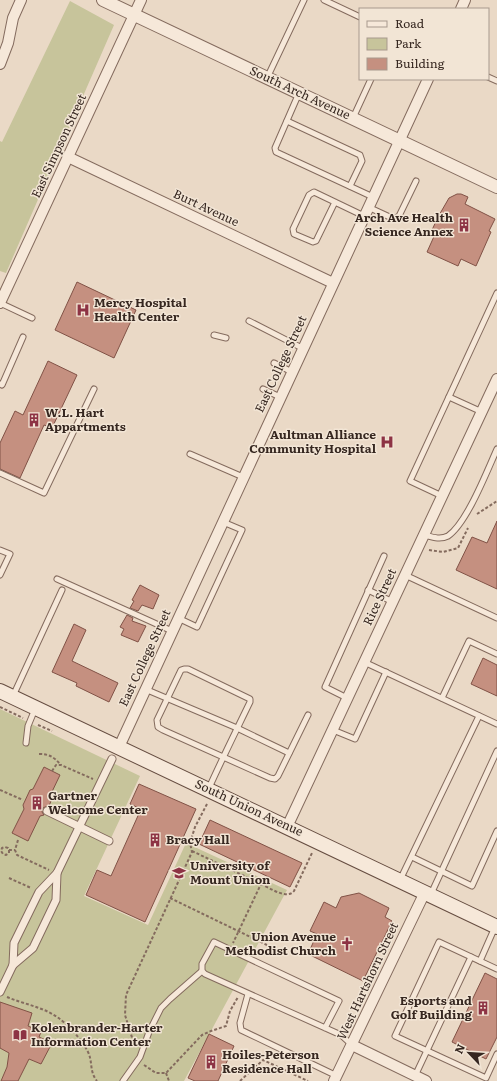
<svg xmlns="http://www.w3.org/2000/svg" width="497" height="1081" font-family="Literata,serif">
<rect width="100%" height="100%" fill="#ead9c6"/>
<g fill="#c7c49b">
<path d="M 70,1 L 114,25 L 6,273 L 0,271 L 0,141 L 2,142 Z"/>
<path d="M 0,709 L 140,776 L 84,896 L 148,925 L 186,843 L 287,890 L 184,1081 L 0,1081 Z"/>
</g>
<g fill="#c59080" stroke="#815246">
<path d="M 457,194 L 461,194 L 468,197 L 465,204 L 495,219 L 489,231 L 491,232 L 476,266 L 461,259 L 458,266 L 427,252 L 436,232 L 432,230 L 438,217 L 449,198 Z"/>
<path d="M 77,282 L 136,310 L 114,358 L 55,330 Z"/>
<path d="M 48,361 L 77,375 L 52,428 L 44,425 L 20,478 L 0,469 L 0,443 L 15,411 L 23,415 Z"/>
<path d="M 497,521 L 497,589 L 456,570 L 472,537 L 487,543 Z"/>
<path d="M 140,585 L 159,595 L 153,609 L 142,605 L 138,611 L 130,608 L 134,601 L 132,600 Z"/>
<path d="M 127,615 L 133,618 L 132,621 L 146,626 L 138,642 L 121,635 L 124,629 L 120,627 Z"/>
<path d="M 74,624 L 86,630 L 72,661 L 118,683 L 109,702 L 76,686 L 77,683 L 52,672 Z"/>
<path d="M 483,658 L 497,665 L 497,696 L 471,684 Z"/>
<path d="M 44,767 L 60,775 L 49,798 L 51,801 L 49,806 L 45,807 L 43,808 L 42,812 L 44,815 L 40,816 L 28,841 L 12,833 L 24,809 L 23,805 L 30,790 L 33,789 Z"/>
<path d="M 139,784 L 196,809 L 145,922 L 86,895 L 97,870 L 111,876 L 141,809 L 130,804 Z"/>
<path d="M 210,820 L 302,863 L 290,887 L 199,844 Z"/>
<path d="M 359,893 L 389,908 L 385,917 L 392,921 L 363,981 L 308,954 L 317,934 L 310,931 L 324,902 L 336,908 L 341,897 Z"/>
<path d="M 485,973 L 497,979 L 497,1037 L 486,1059 L 452,1042 Z"/>
<path d="M 0,1002 L 32,1013 L 28,1026 L 41,1032 L 39,1037 L 52,1043 L 41,1064 L 29,1059 L 18,1081 L 1,1081 L 7,1067 L 9,1053 L 0,1048 Z"/>
<path d="M 209,1034 L 234,1046 L 218,1081 L 195,1081 L 188,1078 Z"/>
</g>
<g fill="none" stroke-linecap="round" stroke-linejoin="round">
<g stroke="#846b5e" stroke-width="7">
<g id="service">
<path d="M 324,0 L 360,17"/>
<path d="M 488,77 L 497,81"/>
<path d="M 267,78 L 304,0"/>
<path d="M 299,93 L 275,148 L 276,152 L 373,197"/>
<path d="M 353,118 L 371,79"/>
<path d="M 287,121 L 360,155 L 362,161 L 350,186"/>
<path d="M 335,202 L 316,241 L 313,242 L 294,234 L 293,229 L 309,195 L 314,192 L 364,216"/>
<path d="M 368,207 L 394,219 L 399,216 L 416,181"/>
<path d="M 0,303 L 32,318"/>
<path d="M 249,321 L 302,348"/>
<path d="M 214,335 L 226,338"/>
<path d="M 274,363 L 292,372"/>
<path d="M 0,384 L 2,385 L 23,337"/>
<path d="M 263,389 L 280,397"/>
<path d="M 449,397 L 482,412"/>
<path d="M 190,454 L 243,477"/>
<path d="M 0,473 L 44,493 L 94,389"/>
<path d="M 442,496 L 410,481 L 497,293"/>
<path d="M 424,535 C 432,537 440,540 448,536 C 467,523 487,471 497,449"/>
<path d="M 0,550 L 10,554 L 0,575"/>
<path d="M 405,575 L 497,618"/>
<path d="M 57,579 L 172,631"/>
<path d="M 368,590 L 393,602"/>
<path d="M 178,618 L 197,627 L 242,530 L 223,522"/>
<path d="M 364,662 L 497,724"/>
<path d="M 145,689 L 237,728 L 289,753"/>
<path d="M 13,696 L 62,590"/>
<path d="M 347,698 L 325,687 L 384,556"/>
<path d="M 442,698 L 469,641 L 497,654"/>
<path d="M 333,730 L 355,739 L 386,672"/>
<path d="M 26,743 L 28,726 L 35,709"/>
<path d="M 209,788 C 222,759 236,731 250,702 L 250,699 L 188,669 L 184,669 L 181,670 L 157,720 L 158,727 L 163,730 L 270,778 L 275,779 L 278,776 L 308,715"/>
<path d="M 412,857 L 472,886 L 497,831"/>
<path d="M 400,880 L 479,716"/>
<path d="M 431,894 L 497,751"/>
<path d="M 480,961 L 495,927"/>
<path d="M 497,969 L 439,942 L 395,1036 L 486,1078 L 497,1054"/>
<path d="M 248,994 L 240,1023 L 241,1030 L 337,1076"/>
<path d="M 325,1028 L 339,1001 L 214,942 L 202,964 L 202,971 L 205,974 L 341,1035 L 352,1045"/>
<path d="M 415,1076 L 471,957"/>
<path d="M 123,1081 L 140,1057 L 149,1032 L 161,1008 L 170,999 L 202,971"/>
</g>
</g>
<g stroke="#846b5e" stroke-width="9">
<g id="pedestrian">
<path d="M 47,811 L 109,841"/>
<path d="M 13,965 L 33,948 L 56,900 L 57,873"/>
<path d="M 0,992 L 13,965 L 14,943 L 39,892 L 57,873 L 112,759"/>
</g>
</g>
<g stroke="#846b5e" stroke-width="12">
<g id="minor">
<path d="M 461,9 L 465,0"/>
<path d="M 0,64 L 8,43 L 13,18 L 21,0"/>
<path d="M 68,157 L 333,283"/>
<path d="M 0,303 L 141,0"/>
<path d="M 119,747 L 428,79"/>
<path d="M 287,827 L 497,379"/>
<path d="M 352,1045 L 426,1081"/>
<path d="M 334,1081 L 425,892"/>
</g>
</g>
<g stroke="#846b5e" stroke-width="14">
<path id="tertiary" d="M 103,0 L 497,187"/>
</g>
<g stroke="#664d41" stroke-width="16">
<path id="secondary" d="M 0,691 L 497,927"/>
</g>
<g stroke="#846b5e" stroke-width="2" stroke-dasharray="3 2" stroke-linecap="butt">
<path d="M 477,514 L 497,501"/>
<path d="M 429,550 L 443,552 L 458,548 L 468,528"/>
<path d="M 0,707 L 23,718"/>
<path d="M 38,725 L 52,731"/>
<path d="M 39,754 C 49,754 54,757 61,765"/>
<path d="M 52,771 L 56,765 L 61,765 L 93,779"/>
<path d="M 0,790 L 23,800"/>
<path d="M 18,840 L 15,850 L 17,855 L 49,870"/>
<path d="M 9,850 L 9,853 L 6,855 L 3,854 L 1,851 L 2,848 L 5,847 L 8,848 L 9,850 L 15,850"/>
<path d="M 192,851 L 261,884 L 233,943"/>
<path d="M 9,878 L 31,888"/>
<path d="M 261,884 C 270,888 287,900 294,891 L 312,853"/>
<path d="M 170,898 L 267,945"/>
<path d="M 7,997 C 19,1002 32,1005 44,1010 C 62,1017 79,1035 88,1052 C 93,1062 89,1071 97,1081"/>
<path d="M 135,1047 L 125,1015 L 126,995 L 192,852 L 190,843 L 195,827 L 207,804"/>
<path d="M 144,1065 L 156,1073 L 166,1073 L 202,1035 L 211,1031 L 226,1026 L 230,1011 L 238,997"/>
<path d="M 166,1073 L 169,1081"/>
<path d="M 240,1081 L 263,1060 L 308,1081"/>
</g>
<use href="#service" stroke="#f6e8d9" stroke-width="5"/>
<use href="#pedestrian" stroke="#f6e8d9" stroke-width="7"/>
<use href="#minor" stroke="#f6e8d9" stroke-width="10"/>
<use href="#tertiary" stroke="#f6e8d9" stroke-width="12"/>
<use href="#secondary" stroke="#f6e8d9" stroke-width="14"/>
</g>
<defs>
<g id="building-bare" transform="scale(1.08)"><path d="M-4-6H4V6H1V3H-1V6H-4ZM-2.5-4.3h1.7v1.8h-1.7ZM.8-4.3h1.7v1.8H.8ZM-2.5-1h1.7V.8h-1.7ZM.8-1h1.7V.8H.8Z" fill="#8d3344" stroke="#f2e5d5" stroke-width="2.5" paint-order="stroke"/></g>
<g id="hospital-bare" transform="scale(1.08)"><path d="M-5-5h3v3.5h4V-5h3V5h-3V1.5h-4V5h-3Z" fill="#8d3344" stroke="#f2e5d5" stroke-width="2.5" paint-order="stroke"/></g>
<g id="university-bare" transform="scale(1.08)"><path d="M0-5L7-2L0 1L-7-2ZM-4 1L0 2.5L4 1V4Q0 6-4 4Z" fill="#8d3344" stroke="#f2e5d5" stroke-width="2.5" paint-order="stroke"/></g>
<g id="church-bare" transform="scale(1.08)"><path d="M-1.2-6h2.4v3.5h3.3v2.4h-3.3V6h-2.4V-.1h-3.3v-2.4h3.3Z" fill="#8d3344" stroke="#f2e5d5" stroke-width="2.5" paint-order="stroke"/></g>
<g id="library-bare" transform="scale(1.08)"><path d="M-6-4Q-3-5.5-.7-3.5V5Q-3 3-6 4ZM6-4Q3-5.5 .7-3.5V5Q3 3 6 4Z" fill="#8d3344" stroke="#f2e5d5" stroke-width="2.5" paint-order="stroke"/></g>
</defs>
<g fill-rule="evenodd">
<use href="#building-bare" x="464" y="225"/>
<use href="#hospital-bare" x="83" y="310"/>
<use href="#building-bare" x="34" y="420"/>
<use href="#hospital-bare" x="387" y="442"/>
<use href="#building-bare" x="37" y="803"/>
<use href="#building-bare" x="155" y="840"/>
<use href="#university-bare" x="179" y="873"/>
<use href="#church-bare" x="347" y="944"/>
<use href="#building-bare" x="483" y="1008"/>
<use href="#library-bare" x="20" y="1035"/>
<use href="#building-bare" x="211" y="1062"/>
</g>
<g text-anchor="middle" stroke-width="3" stroke-linejoin="round" paint-order="stroke">
<g font-size="12" fill="#362720" stroke="#f2e5d5">
<text transform="translate(300 93) rotate(25)" y="4">South Arch Avenue</text>
<text transform="translate(59 146) rotate(-65)" y="4">East Simpson Street</text>
<text transform="translate(206 208) rotate(25)" y="4">Burt Avenue</text>
<text transform="translate(281 364) rotate(-65)" y="4">East College Street</text>
<text transform="translate(380 597) rotate(-65)" y="4">Rice Street</text>
<text transform="translate(145 658) rotate(-65)" y="4">East College Street</text>
<text transform="translate(249 808) rotate(25)" y="4">South Union Avenue</text>
<text transform="translate(368 981) rotate(-65)" y="4">West Hartshorn Street</text>
</g>
<g font-size="12" font-weight="bold" fill="#362720" stroke="#f2e5d5" text-anchor="start">
<text x="453" y="222" text-anchor="end">Arch Ave Health<tspan x="453" dy="14">Science Annex</tspan></text>
<text x="94" y="307">Mercy Hospital<tspan x="94" dy="14">Health Center</tspan></text>
<text x="45" y="417">W.L. Hart<tspan x="45" dy="14">Appartments</tspan></text>
<text x="376" y="439" text-anchor="end">Aultman Alliance<tspan x="376" dy="14">Community Hospital</tspan></text>
<text x="48" y="800">Gartner<tspan x="48" dy="14">Welcome Center</tspan></text>
<text x="166" y="844">Bracy Hall</text>
<text x="190" y="870">University of<tspan x="190" dy="14">Mount Union</tspan></text>
<text x="336" y="941" text-anchor="end">Union Avenue<tspan x="336" dy="14">Methodist Church</tspan></text>
<text x="472" y="1005" text-anchor="end">Esports and<tspan x="472" dy="14">Golf Building</tspan></text>
<text x="31" y="1032">Kolenbrander-Harter<tspan x="31" dy="14">Information Center</tspan></text>
<text x="222" y="1059">Hoiles-Peterson<tspan x="222" dy="14">Residence Hall</tspan></text>
</g>
</g>
<rect x="359" y="8" width="130" height="72" fill="#f2e5d5" stroke="#a7998d"/>
<rect x="367" y="21" width="20" height="6" fill="#f6e8d9" stroke="#a7998d"/>
<text x="395" y="28" font-size="12" fill="#362720">Road</text>
<rect x="367" y="38" width="20" height="12" fill="#c7c49b" stroke="#a7998d"/>
<text x="395" y="48" font-size="12" fill="#362720">Park</text>
<rect x="367" y="58" width="20" height="12" fill="#c59080" stroke="#a7998d"/>
<text x="395" y="68" font-size="12" fill="#362720">Building</text>
<g transform="translate(469 1053) rotate(295)" stroke="#f2e5d5" stroke-width="3" paint-order="stroke">
<path d="M0-3L7 15L0 10L-7 15Z" fill="#362720"/>
<text y="-6" font-size="11" font-weight="bold" text-anchor="middle" fill="#362720">N</text>
</g>
</svg>
